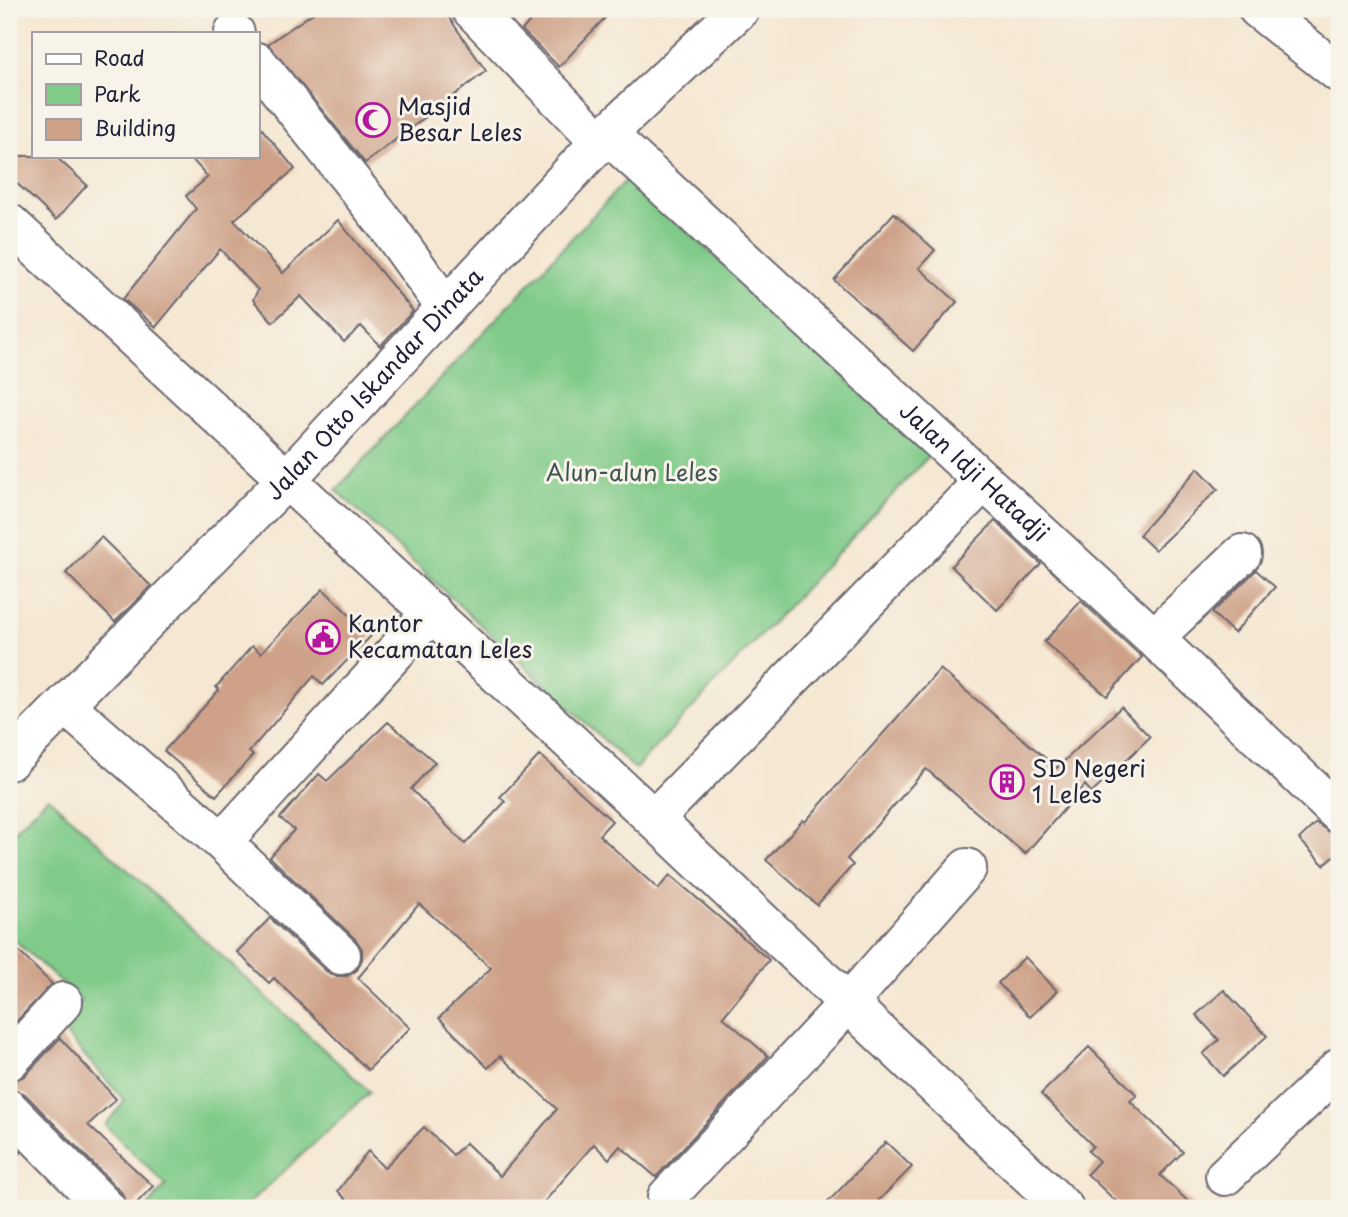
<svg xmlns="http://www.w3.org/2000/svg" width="1348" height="1217" font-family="'Playpen Sans',sans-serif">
<rect width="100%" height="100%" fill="#f7f3e8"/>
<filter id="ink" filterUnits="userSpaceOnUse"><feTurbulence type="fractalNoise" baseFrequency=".0143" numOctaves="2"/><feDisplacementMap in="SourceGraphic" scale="14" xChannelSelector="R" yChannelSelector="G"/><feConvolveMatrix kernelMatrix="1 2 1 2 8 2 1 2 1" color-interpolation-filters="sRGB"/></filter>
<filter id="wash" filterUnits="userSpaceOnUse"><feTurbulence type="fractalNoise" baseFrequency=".00686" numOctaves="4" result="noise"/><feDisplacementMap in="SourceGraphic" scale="28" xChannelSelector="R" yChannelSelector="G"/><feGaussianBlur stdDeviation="1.57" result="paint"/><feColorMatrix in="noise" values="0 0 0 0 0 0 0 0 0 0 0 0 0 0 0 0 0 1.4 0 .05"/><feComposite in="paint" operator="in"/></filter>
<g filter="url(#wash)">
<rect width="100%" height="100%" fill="#f5e7d2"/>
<g fill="#80cb89" stroke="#517662" stroke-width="2">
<path d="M 629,177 L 929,456 L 635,769 L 336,490 Z"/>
<path d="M 48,797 L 370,1092 L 244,1208 L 147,1208 L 166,1185 L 105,1125 L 125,1101 L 56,1023 L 81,1001 L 9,935 L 9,837 Z"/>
</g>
<g id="blocks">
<g fill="#cea188">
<path d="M 319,9 L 443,9 L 486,71 L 365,163 L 268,44 Z"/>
<path d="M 541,9 L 613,9 L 559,67 L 522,30 Z"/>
<path d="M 257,123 L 295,169 L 234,220 L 283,273 L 338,220 L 413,311 L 380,346 L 361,326 L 344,342 L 301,296 L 273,322 L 253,300 L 258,290 L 220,249 L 156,327 L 123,299 L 196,209 L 186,196 L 208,177 L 189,156 L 257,156 Z"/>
<path d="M 9,156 L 55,156 L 87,185 L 56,220 L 9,176 Z"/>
<path d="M 894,213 L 935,250 L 919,268 L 957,302 L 913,351 L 834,280 Z"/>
<path d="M 1198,468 L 1218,489 L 1155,550 L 1139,535 Z"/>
<path d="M 995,521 L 1041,564 L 997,610 L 951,566 Z"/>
<path d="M 101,537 L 151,586 L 115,622 L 66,573 Z"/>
<path d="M 1256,570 L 1275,587 L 1234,633 L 1212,613 Z"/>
<path d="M 323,589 L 371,636 L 323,685 L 314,676 L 249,752 L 253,755 L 216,796 L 164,751 L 219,690 L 216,687 L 252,646 L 261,653 Z"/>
<path d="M 1081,601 L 1142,657 L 1107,696 L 1044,642 Z"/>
<path d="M 940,669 L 1057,768 L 1121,707 L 1150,737 L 1092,793 L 1085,785 L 1025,854 L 926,769 L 847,859 L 853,865 L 817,905 L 766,860 L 803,820 L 805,822 Z"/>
<path d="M 388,722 L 435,762 L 411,789 L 465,844 L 505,802 L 500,797 L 540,755 L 612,821 L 599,835 L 658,889 L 670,875 L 769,960 L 723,1017 L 768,1056 L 656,1177 L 620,1146 L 609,1159 L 594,1144 L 539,1208 L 354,1208 L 338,1191 L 368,1151 L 384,1168 L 424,1127 L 453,1155 L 466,1143 L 500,1176 L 557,1109 L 500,1056 L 488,1068 L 439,1018 L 491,968 L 419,904 L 358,978 L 410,1028 L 368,1070 L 274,978 L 269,983 L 237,952 L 270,918 L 326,971 L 335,976 L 347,976 L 357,970 L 362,959 L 362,949 L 356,940 L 270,857 L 294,830 L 280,818 L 319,774 L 327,781 Z"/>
<path d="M 1316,823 L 1339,838 L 1339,851 L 1324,865 L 1299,839 Z"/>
<path d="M 9,942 L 52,984 L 9,1029 Z"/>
<path d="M 1025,957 L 1057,991 L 1030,1017 L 998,983 Z"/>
<path d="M 1224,990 L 1267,1036 L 1223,1076 L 1203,1054 L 1219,1040 L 1196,1015 Z"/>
<path d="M 60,1038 L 116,1099 L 88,1125 L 153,1186 L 132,1208 L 127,1208 L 122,1193 L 25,1094 L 9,1088 L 9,1082 L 25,1076 Z"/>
<path d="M 1089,1047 L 1137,1095 L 1130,1101 L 1183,1152 L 1160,1175 L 1195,1208 L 1123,1208 L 1087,1174 L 1099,1161 L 1088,1151 L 1093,1146 L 1041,1094 Z"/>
<path d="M 9,1140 L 21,1152 L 9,1164 Z"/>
<path d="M 886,1142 L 912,1167 L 871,1208 L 822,1208 Z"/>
</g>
</g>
</g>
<g filter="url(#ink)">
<use href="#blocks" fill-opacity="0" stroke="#6c6770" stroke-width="2"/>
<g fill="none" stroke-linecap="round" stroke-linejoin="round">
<g stroke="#6c6770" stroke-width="42">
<g id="minor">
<path d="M 471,9 L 600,142"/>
<path d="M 1258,9 L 1339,73"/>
<path d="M 234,32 L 235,33"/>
<path d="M 257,62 L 388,227 L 446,308"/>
<path d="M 9,223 L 654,819 L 1064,1208"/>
<path d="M 1154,638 L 1242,554"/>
<path d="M 65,705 L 222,842 L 341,955"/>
<path d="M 654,819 L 984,481"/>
<path d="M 222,842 L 432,612"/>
<path d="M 9,1061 L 63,1002"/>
<path d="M 9,1109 L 106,1208"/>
<path d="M 1225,1176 L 1339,1068"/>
<path d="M 667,1197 L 850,1001 L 967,868"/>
</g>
</g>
<g stroke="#6c6770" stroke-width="42">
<g id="tertiary">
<path id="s1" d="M 607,134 L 1154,638 L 1339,814"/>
</g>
</g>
<g stroke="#6c6770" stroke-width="42">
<g id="primary">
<path id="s2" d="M 9,761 L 287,479 L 607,134 L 740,9"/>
</g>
</g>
<use href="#minor" stroke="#fff" stroke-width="38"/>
<use href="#tertiary" stroke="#fff" stroke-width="38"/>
<use href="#primary" stroke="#fff" stroke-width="38"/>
</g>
</g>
<defs>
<g id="mosque-ring" transform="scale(1.75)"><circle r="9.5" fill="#f7f3e8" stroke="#b5179e" stroke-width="1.5"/><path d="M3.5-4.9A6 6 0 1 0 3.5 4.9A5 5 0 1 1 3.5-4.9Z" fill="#b5179e"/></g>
<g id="civic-ring" transform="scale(1.75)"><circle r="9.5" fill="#f7f3e8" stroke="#b5179e" stroke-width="1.5"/><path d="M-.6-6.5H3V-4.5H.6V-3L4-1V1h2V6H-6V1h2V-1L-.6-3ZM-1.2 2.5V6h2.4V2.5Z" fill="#b5179e"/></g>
<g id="building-ring" transform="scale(1.75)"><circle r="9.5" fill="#f7f3e8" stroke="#b5179e" stroke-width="1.5"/><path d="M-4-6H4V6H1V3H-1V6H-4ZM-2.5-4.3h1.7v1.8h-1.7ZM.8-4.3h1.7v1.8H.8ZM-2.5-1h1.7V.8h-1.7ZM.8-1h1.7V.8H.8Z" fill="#b5179e"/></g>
</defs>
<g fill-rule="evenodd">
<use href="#mosque-ring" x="373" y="120"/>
<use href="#civic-ring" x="323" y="637"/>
<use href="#building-ring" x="1007" y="782"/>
</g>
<g text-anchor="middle" stroke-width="6" stroke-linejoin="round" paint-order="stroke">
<g font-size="23" fill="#22223b" stroke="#f7f3e8" text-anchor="start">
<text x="398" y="115">Masjid<tspan x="398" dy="26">Besar Leles</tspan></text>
<text x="348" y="632">Kantor<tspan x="348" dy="26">Kecamatan Leles</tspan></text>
<text x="1032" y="777">SD Negeri<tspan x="1032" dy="26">1 Leles</tspan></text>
</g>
<g font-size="23" fill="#22223b" stroke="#f7f3e8">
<text dy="8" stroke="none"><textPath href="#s2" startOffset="525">Jalan Otto Iskandar Dinata</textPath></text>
<text dy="8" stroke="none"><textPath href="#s1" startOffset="499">Jalan Idji Hatadji</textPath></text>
</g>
<g font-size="23" fill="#3e5552" stroke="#f7f3e8">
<text x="632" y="481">Alun-alun Leles</text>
</g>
</g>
<rect width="1348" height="1217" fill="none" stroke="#f7f3e8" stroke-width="35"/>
<rect x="32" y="32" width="228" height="126" fill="#f7f3e8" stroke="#a29fa3" stroke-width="2"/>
<rect x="46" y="54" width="35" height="10" fill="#ffffff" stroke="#a29fa3" stroke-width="2"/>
<text x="94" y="66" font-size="21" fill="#22223b">Road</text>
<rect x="46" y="84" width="35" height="21" fill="#80cb89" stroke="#a29fa3" stroke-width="2"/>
<text x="94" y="102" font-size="21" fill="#22223b">Park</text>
<rect x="46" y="119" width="35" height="21" fill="#cea188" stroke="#a29fa3" stroke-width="2"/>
<text x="94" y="136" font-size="21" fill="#22223b">Building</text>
</svg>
